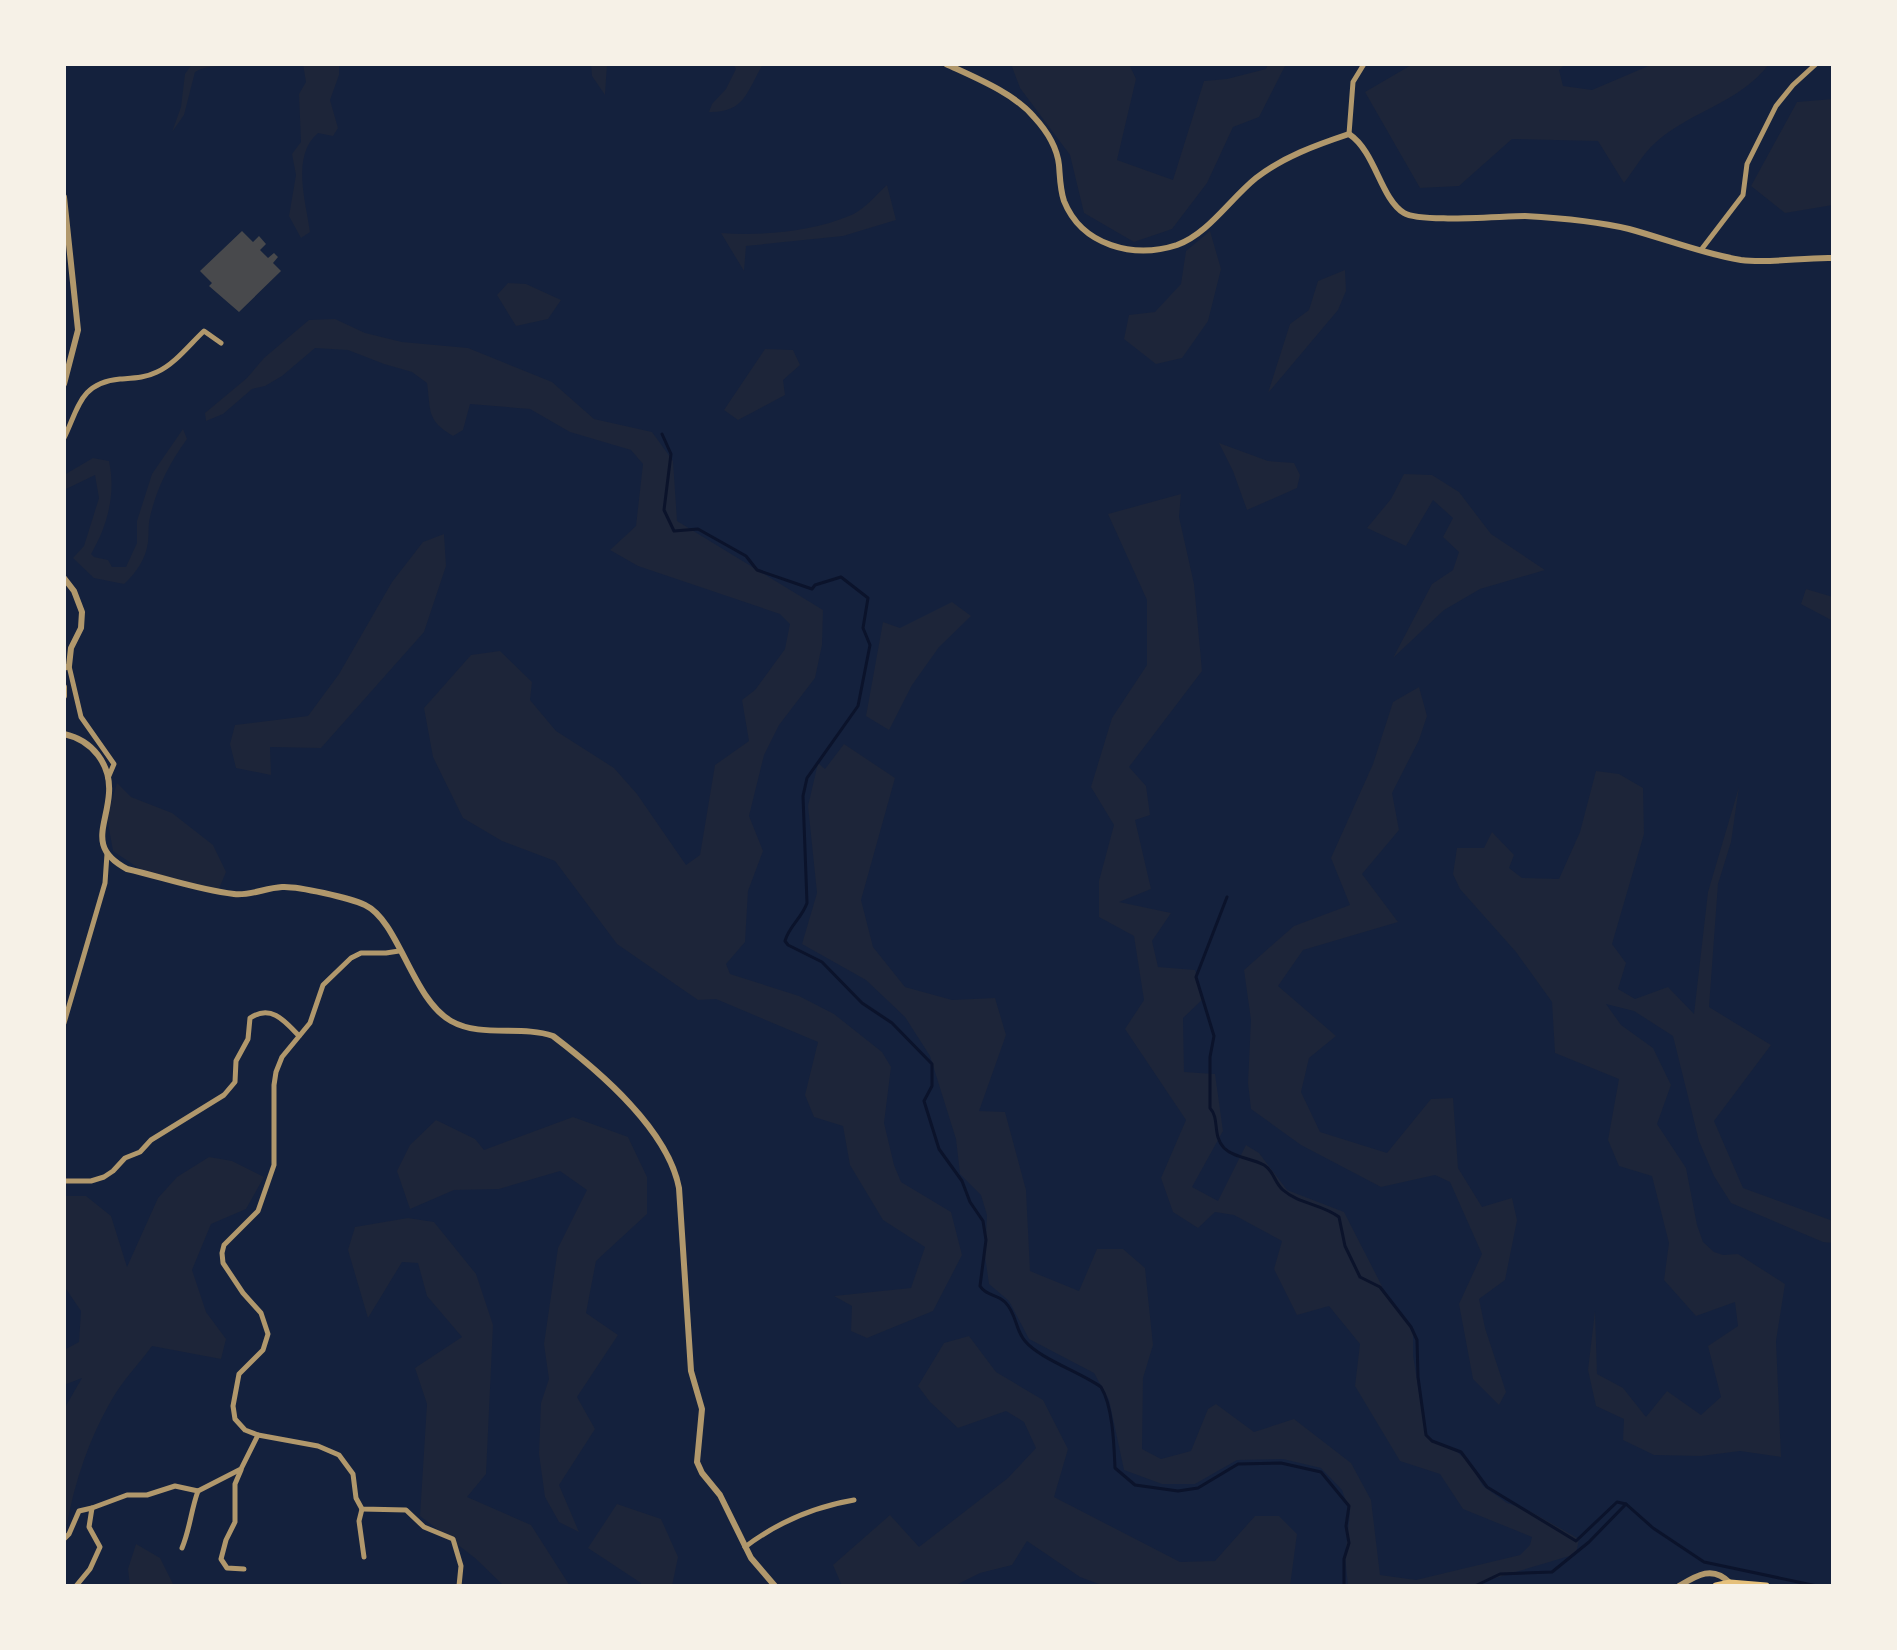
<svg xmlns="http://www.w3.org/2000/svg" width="1897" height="1650" font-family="'Sofia Sans Condensed',sans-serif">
<rect width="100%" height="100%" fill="#14213d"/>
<g fill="#1d2539">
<path d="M 192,64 L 247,64 C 230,69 213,62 195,72 L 184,115 L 172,132 L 181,107 L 185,74 Z"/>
<path d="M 303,64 L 339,64 L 339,75 L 330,100 L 338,128 L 333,136 L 318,133 C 291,156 306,201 310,232 L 301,238 L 289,216 L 296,175 L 292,154 L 301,142 L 299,94 L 306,82 Z"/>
<path d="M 591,64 L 607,64 L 605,95 L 592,76 Z"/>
<path d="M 733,64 L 763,64 C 747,91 745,113 709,112 L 712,104 L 726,89 L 736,69 Z"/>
<path d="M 1011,64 L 1129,64 L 1136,79 L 1117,160 L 1173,180 L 1204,81 L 1227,79 L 1266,69 L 1268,64 L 1286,64 L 1259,117 L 1233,127 L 1207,183 L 1172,229 L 1134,242 L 1084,213 L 1070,155 L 1020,88 Z"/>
<path d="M 1413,64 L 1565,64 L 1559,70 L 1563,86 L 1592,90 L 1653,64 L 1769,64 C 1740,103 1690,111 1655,143 C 1643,154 1634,170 1624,183 L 1598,141 L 1512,139 L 1459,186 L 1420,188 L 1365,92 Z"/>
<path d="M 1833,99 L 1833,205 L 1785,213 L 1751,186 L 1797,102 Z"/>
<path d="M 887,185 L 896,220 L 843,236 L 746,246 L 744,271 L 721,233 C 762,236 810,232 849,216 C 863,211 876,195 887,185 Z"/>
<path d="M 1210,231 L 1221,269 L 1208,321 L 1182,358 L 1156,364 L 1124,339 L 1129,315 L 1155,312 L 1181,284 L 1186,251 Z"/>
<path d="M 1345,270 L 1346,291 L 1338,310 L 1268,393 L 1290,324 L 1309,310 L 1318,281 Z"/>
<path d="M 508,283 L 526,284 L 561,300 L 548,319 L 516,326 L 497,295 Z"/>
<path d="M 335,319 L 365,333 L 402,342 L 468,348 L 552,382 L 594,419 L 652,432 L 673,461 L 677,521 L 823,610 L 822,645 L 815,678 L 779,725 L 764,755 L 749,816 L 763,851 L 748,891 L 745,942 L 726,964 L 730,974 L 799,996 L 834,1014 L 882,1052 L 891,1067 L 884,1123 L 894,1165 L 901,1182 L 951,1212 L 962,1255 L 933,1311 L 867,1338 L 851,1331 L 852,1306 L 834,1296 L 911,1288 L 925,1247 L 883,1220 L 850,1165 L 843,1126 L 814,1117 L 805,1095 L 818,1042 L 716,999 L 698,1000 L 617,944 L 555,861 L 502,841 L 463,818 L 433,757 L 424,708 L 471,655 L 500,651 L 532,682 L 530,700 L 556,731 L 614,768 L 637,794 L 686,865 L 700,855 L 715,765 L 749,741 L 742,700 L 755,690 L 785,649 L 790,624 L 780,614 L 638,566 L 610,550 L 636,526 L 643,464 L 631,450 L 570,432 L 530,409 L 470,404 L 463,430 L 453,436 C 426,420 431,411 427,383 L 412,372 L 384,364 L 348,350 L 315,348 L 282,376 L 265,386 L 252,389 L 223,414 L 206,421 L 205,413 L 247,378 L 264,358 L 309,320 Z"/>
<path d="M 765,349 L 793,350 L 800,365 L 783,380 L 785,395 L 738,420 L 724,410 Z"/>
<path d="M 183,429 L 187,439 C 169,464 157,487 150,517 C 148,525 149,534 148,542 C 146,559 136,573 124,584 L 94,578 L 73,558 L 84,546 L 99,498 L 95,475 L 64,490 L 64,475 L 93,458 L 109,461 C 116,493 108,525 91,554 L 94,557 L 108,560 L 112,567 L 126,567 L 137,543 L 137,521 L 152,474 Z"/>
<path d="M 1219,443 L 1268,461 L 1294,463 L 1300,475 L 1297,488 L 1247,510 L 1233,471 Z"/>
<path d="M 1404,474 L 1432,475 L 1459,492 L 1491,534 L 1545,570 L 1480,589 L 1444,610 L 1393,658 L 1432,584 L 1453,570 L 1459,552 L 1443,537 L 1453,518 L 1433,500 L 1406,546 L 1367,528 L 1391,499 Z"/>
<path d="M 1181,494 L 1179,517 L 1194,584 L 1202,671 L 1129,767 L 1146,786 L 1150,815 L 1135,820 L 1151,889 L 1119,902 L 1171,913 L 1152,941 L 1158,967 L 1195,970 L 1203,999 L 1183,1018 L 1184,1072 L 1215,1074 L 1223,1131 L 1192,1187 L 1218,1201 L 1246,1145 L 1259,1153 L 1287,1190 L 1344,1212 L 1386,1294 L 1413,1328 L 1413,1355 L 1425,1431 L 1434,1442 L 1457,1452 L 1468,1461 L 1483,1486 L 1507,1503 L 1528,1510 L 1579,1539 L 1576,1554 L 1469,1586 L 1348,1586 L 1345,1557 L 1350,1513 L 1342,1490 L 1321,1468 L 1283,1459 L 1237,1460 L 1195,1484 L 1162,1484 L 1124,1470 L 1109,1400 L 1094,1373 L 1029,1339 L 1009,1301 L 989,1284 L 985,1256 L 987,1215 L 981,1195 L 960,1174 L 956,1139 L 930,1056 L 905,1017 L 866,980 L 802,944 L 817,893 L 808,806 L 818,763 L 825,769 L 844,744 L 895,778 L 861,900 L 873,947 L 905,987 L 952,1000 L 995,998 L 1006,1035 L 979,1111 L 1005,1112 L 1026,1190 L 1030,1271 L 1079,1291 L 1097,1249 L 1123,1249 L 1145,1268 L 1153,1345 L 1143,1378 L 1142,1449 L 1161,1459 L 1191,1451 L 1208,1409 L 1216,1404 L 1254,1432 L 1294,1419 L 1351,1463 L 1371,1500 L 1380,1575 L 1416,1580 L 1520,1555 L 1530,1545 L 1532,1537 L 1463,1509 L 1440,1474 L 1400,1461 L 1355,1386 L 1360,1344 L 1329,1306 L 1297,1315 L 1274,1269 L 1282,1241 L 1234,1215 L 1215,1212 L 1198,1228 L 1173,1212 L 1161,1178 L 1186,1120 L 1125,1029 L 1144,1000 L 1134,936 L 1099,917 L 1099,881 L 1114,825 L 1091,787 L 1112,718 L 1147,665 L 1147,600 L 1108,514 Z"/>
<path d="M 444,534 L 446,566 L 424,632 L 321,748 L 270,747 L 271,775 L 236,768 L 230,744 L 235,725 L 308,716 L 339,674 L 392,582 L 423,542 Z"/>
<path d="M 1806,589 L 1833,597 L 1833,621 L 1801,604 Z"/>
<path d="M 952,602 L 971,616 L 939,647 L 912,685 L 889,730 L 866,716 L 883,622 L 900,628 Z"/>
<path d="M 1419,687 L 1427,716 L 1419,740 L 1392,793 L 1399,830 L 1362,874 L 1398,922 L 1303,950 L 1278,986 L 1336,1036 L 1309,1058 L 1301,1092 L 1320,1132 L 1387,1153 L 1431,1099 L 1453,1098 L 1458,1168 L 1482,1207 L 1512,1198 L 1517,1220 L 1505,1280 L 1479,1299 L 1485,1328 L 1506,1392 L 1499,1405 L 1473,1379 L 1459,1304 L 1482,1254 L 1450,1182 L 1435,1175 L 1381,1187 L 1301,1145 L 1251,1109 L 1248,1083 L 1251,1020 L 1244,970 L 1294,926 L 1350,905 L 1331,858 L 1373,764 L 1393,702 Z"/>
<path d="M 1596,771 L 1619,774 L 1643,788 L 1644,834 L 1612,944 L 1626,963 L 1618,989 L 1635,999 L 1668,987 L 1694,1014 L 1708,892 L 1739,787 L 1731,842 L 1718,884 L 1709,1007 L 1771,1045 L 1714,1121 L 1743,1188 L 1833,1221 L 1833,1243 L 1823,1242 L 1731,1203 L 1714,1176 L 1699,1141 L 1673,1036 L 1634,1011 L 1606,1004 L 1621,1025 L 1653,1048 L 1671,1085 L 1657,1124 L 1686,1168 L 1697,1225 L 1703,1242 L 1714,1252 L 1723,1255 L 1738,1254 L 1785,1284 L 1776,1341 L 1781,1457 L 1740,1451 L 1701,1456 L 1654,1455 L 1623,1440 L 1624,1419 L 1596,1406 L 1588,1370 L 1595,1311 L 1597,1374 L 1623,1388 L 1646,1417 L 1667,1391 L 1701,1415 L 1721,1397 L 1708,1346 L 1738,1326 L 1735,1302 L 1696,1316 L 1664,1280 L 1669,1243 L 1652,1176 L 1619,1166 L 1608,1140 L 1619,1079 L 1555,1053 L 1552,1002 L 1516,952 L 1460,889 L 1453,874 L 1457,848 L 1484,848 L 1492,832 L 1514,855 L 1509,868 L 1522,878 L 1559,879 L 1580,832 Z"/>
<path d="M 117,783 L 131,797 L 172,813 L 213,845 L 226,872 L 218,891 L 140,869 L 113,851 L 107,817 Z"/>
<path d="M 573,1117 L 628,1137 L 647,1177 L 647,1214 L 596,1261 L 586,1313 L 618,1335 L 577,1397 L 595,1429 L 559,1485 L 579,1532 L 559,1522 L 545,1497 L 539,1454 L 541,1403 L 549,1379 L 544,1344 L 558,1248 L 587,1190 L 560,1171 L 499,1189 L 454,1190 L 410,1209 L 397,1171 L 410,1145 L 436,1120 L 475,1139 L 484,1150 Z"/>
<path d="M 209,1157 L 232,1161 L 264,1177 L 246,1209 L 211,1224 L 192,1270 L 206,1312 L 226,1339 L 221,1359 L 152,1346 C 139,1364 122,1381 111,1401 C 89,1439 75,1481 67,1524 L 64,1526 L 64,1409 L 82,1378 L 64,1385 L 64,1350 L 79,1342 L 81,1311 L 64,1286 L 64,1196 L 86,1196 L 111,1216 L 127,1267 L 158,1198 L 177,1177 Z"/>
<path d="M 408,1218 L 434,1222 L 476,1274 L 493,1325 L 486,1474 L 467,1497 L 531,1525 L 570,1586 L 504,1586 L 475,1558 L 420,1516 L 427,1404 L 415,1368 L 462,1337 L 427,1296 L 418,1263 L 402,1262 L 368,1318 L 348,1250 L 355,1227 Z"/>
<path d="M 969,1336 L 996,1372 L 1043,1400 L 1068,1449 L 1054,1497 L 1180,1562 L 1215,1561 L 1255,1516 L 1279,1516 L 1297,1534 L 1290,1586 L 1104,1586 L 1080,1577 L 1027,1541 L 1012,1565 L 980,1573 L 954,1586 L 842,1586 L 833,1565 L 890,1515 L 919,1547 L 1008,1478 L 1036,1448 L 1024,1422 L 1006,1411 L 958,1428 L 930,1402 L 918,1386 L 944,1343 Z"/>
<path d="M 617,1504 L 661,1519 L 678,1557 L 672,1586 L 641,1586 L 641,1583 L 588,1548 Z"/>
<path d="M 136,1544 L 160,1558 L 174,1586 L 130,1586 L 128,1569 Z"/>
</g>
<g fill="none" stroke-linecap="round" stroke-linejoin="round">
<g stroke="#0b132b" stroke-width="3">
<path d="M 662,434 L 671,454 L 664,510 L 674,531 L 698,529 L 746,556 L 757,570 L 812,589 L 815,585 L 841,577 L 868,598 L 863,628 L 870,645 L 858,706 L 807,778 L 803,796 L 807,903 C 802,918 789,926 785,941 L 788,945 L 822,962 L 862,1003 L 892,1023 L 932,1064 L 932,1086 L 924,1101 L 939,1149 L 962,1181 L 970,1202 L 983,1221 L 986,1240 L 980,1286 C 986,1296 997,1294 1005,1302 C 1017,1314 1015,1330 1025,1341 C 1040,1359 1080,1372 1101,1387 C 1113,1407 1114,1445 1115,1468 L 1135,1485 L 1178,1491 L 1198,1488 L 1238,1464 L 1281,1463 L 1321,1472 L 1349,1506 L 1346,1526 L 1349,1543 L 1344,1559 L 1344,1586"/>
<path d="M 1227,897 L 1196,977 L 1214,1036 L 1210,1057 L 1210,1108 C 1220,1119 1212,1135 1224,1148 C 1234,1158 1252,1158 1264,1165 C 1274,1171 1274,1182 1283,1190 C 1299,1204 1322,1204 1339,1217 L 1345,1246 L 1360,1277 L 1380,1287 L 1411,1327 L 1417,1340 L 1418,1377 L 1426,1435 L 1432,1441 L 1461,1452 L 1487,1487 L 1576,1541 L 1617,1502 L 1626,1504 L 1653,1528 L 1704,1562 L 1817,1586"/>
<path d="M 1475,1586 L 1500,1574 L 1552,1572 L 1589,1542 L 1626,1504"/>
</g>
</g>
<path fill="#48494c" d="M 242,231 L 253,242 L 259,236 L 266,244 L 260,250 L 268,258 L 274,253 L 278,257 L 273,263 L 281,271 L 239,312 L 209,286 L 212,283 L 200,271 Z"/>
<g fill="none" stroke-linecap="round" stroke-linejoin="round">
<g stroke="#b1986c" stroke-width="5">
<path d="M 1349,134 L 1353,82 L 1364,64"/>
<path d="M 1701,250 L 1743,195 L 1747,164 L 1776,106 L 1793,85 L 1816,64"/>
<path d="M 64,438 C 79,407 80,383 120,379 C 133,378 145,378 157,372 C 175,364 190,344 204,331 L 221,343"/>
<path d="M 69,666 L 81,717 L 114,764 L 108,778"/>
<path d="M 399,951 L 386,953 L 361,953 L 351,958 L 323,985 L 310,1023 L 282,1057 L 276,1072 L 274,1085 L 274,1165 L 258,1211 L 224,1245 L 222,1253 L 223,1263 L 243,1293 L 261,1313 L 268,1334 L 263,1350 L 239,1374 L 233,1406 L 235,1419 L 245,1430 L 258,1435 L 318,1446 L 339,1455 L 353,1474 L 356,1498 L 362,1509 L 406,1510 L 424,1527 L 453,1539 L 461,1566 L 459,1586"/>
<path d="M 64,1023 L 105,883 L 107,854"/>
<path d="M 64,1181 L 91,1181 L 104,1177 L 113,1171 L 125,1158 L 140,1152 L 151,1140 L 224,1095 L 235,1082 L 236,1061 L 248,1039 L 250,1018 C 271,1004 285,1021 299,1036"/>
<path d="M 241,1470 L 235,1484 L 235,1522 L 226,1540 L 221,1559 L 227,1568 L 244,1569"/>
<path d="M 362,1509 L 359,1521 L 364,1557"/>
<path d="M 64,1539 L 69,1534 L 79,1511 L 92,1508"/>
<path d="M 745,1547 C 778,1522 813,1507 854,1500"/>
<path d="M 182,1548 C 190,1529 191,1510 198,1491"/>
<path d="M 76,1586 L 90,1569 L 100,1547 L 89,1527 L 92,1508 L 127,1495 L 147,1495 L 175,1486 L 198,1491 L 241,1469 L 258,1435"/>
</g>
<g stroke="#b1986c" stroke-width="6">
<path d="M 946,64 C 974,77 1014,93 1034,117 C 1046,130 1057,147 1059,165 C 1060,177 1060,189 1064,201 C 1082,246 1134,259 1177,245 C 1208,234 1230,199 1256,178 C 1283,157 1316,145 1349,134 C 1376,152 1380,198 1404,213 C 1420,223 1501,216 1525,216 C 1560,218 1596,221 1629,229 C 1666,239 1703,254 1741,260 C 1771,264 1803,257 1833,258"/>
<path d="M 64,197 L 78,330 L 64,384"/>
<path d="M 64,578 L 74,591 L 82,612 L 81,628 L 71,648 L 69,666 L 64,668"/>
<path d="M 64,687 L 64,696"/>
<path d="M 64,734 C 92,740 111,764 109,793 C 107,826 87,848 127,869 C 162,877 198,890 234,894 C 250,896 265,888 282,887 C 298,886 350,898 365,905 C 399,921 412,999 451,1021 C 481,1038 521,1025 553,1036 C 599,1071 668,1129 679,1188 L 691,1371 L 702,1409 L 697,1462 L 702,1473 L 720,1495 L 751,1558 L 775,1586"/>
<path d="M 1679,1586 C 1697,1575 1713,1565 1730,1583"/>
</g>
<path stroke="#e5c07b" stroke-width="7" d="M 1716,1586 L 1730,1583 L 1766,1586"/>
</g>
<rect width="1897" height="1650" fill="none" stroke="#f6f1e7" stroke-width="132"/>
</svg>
